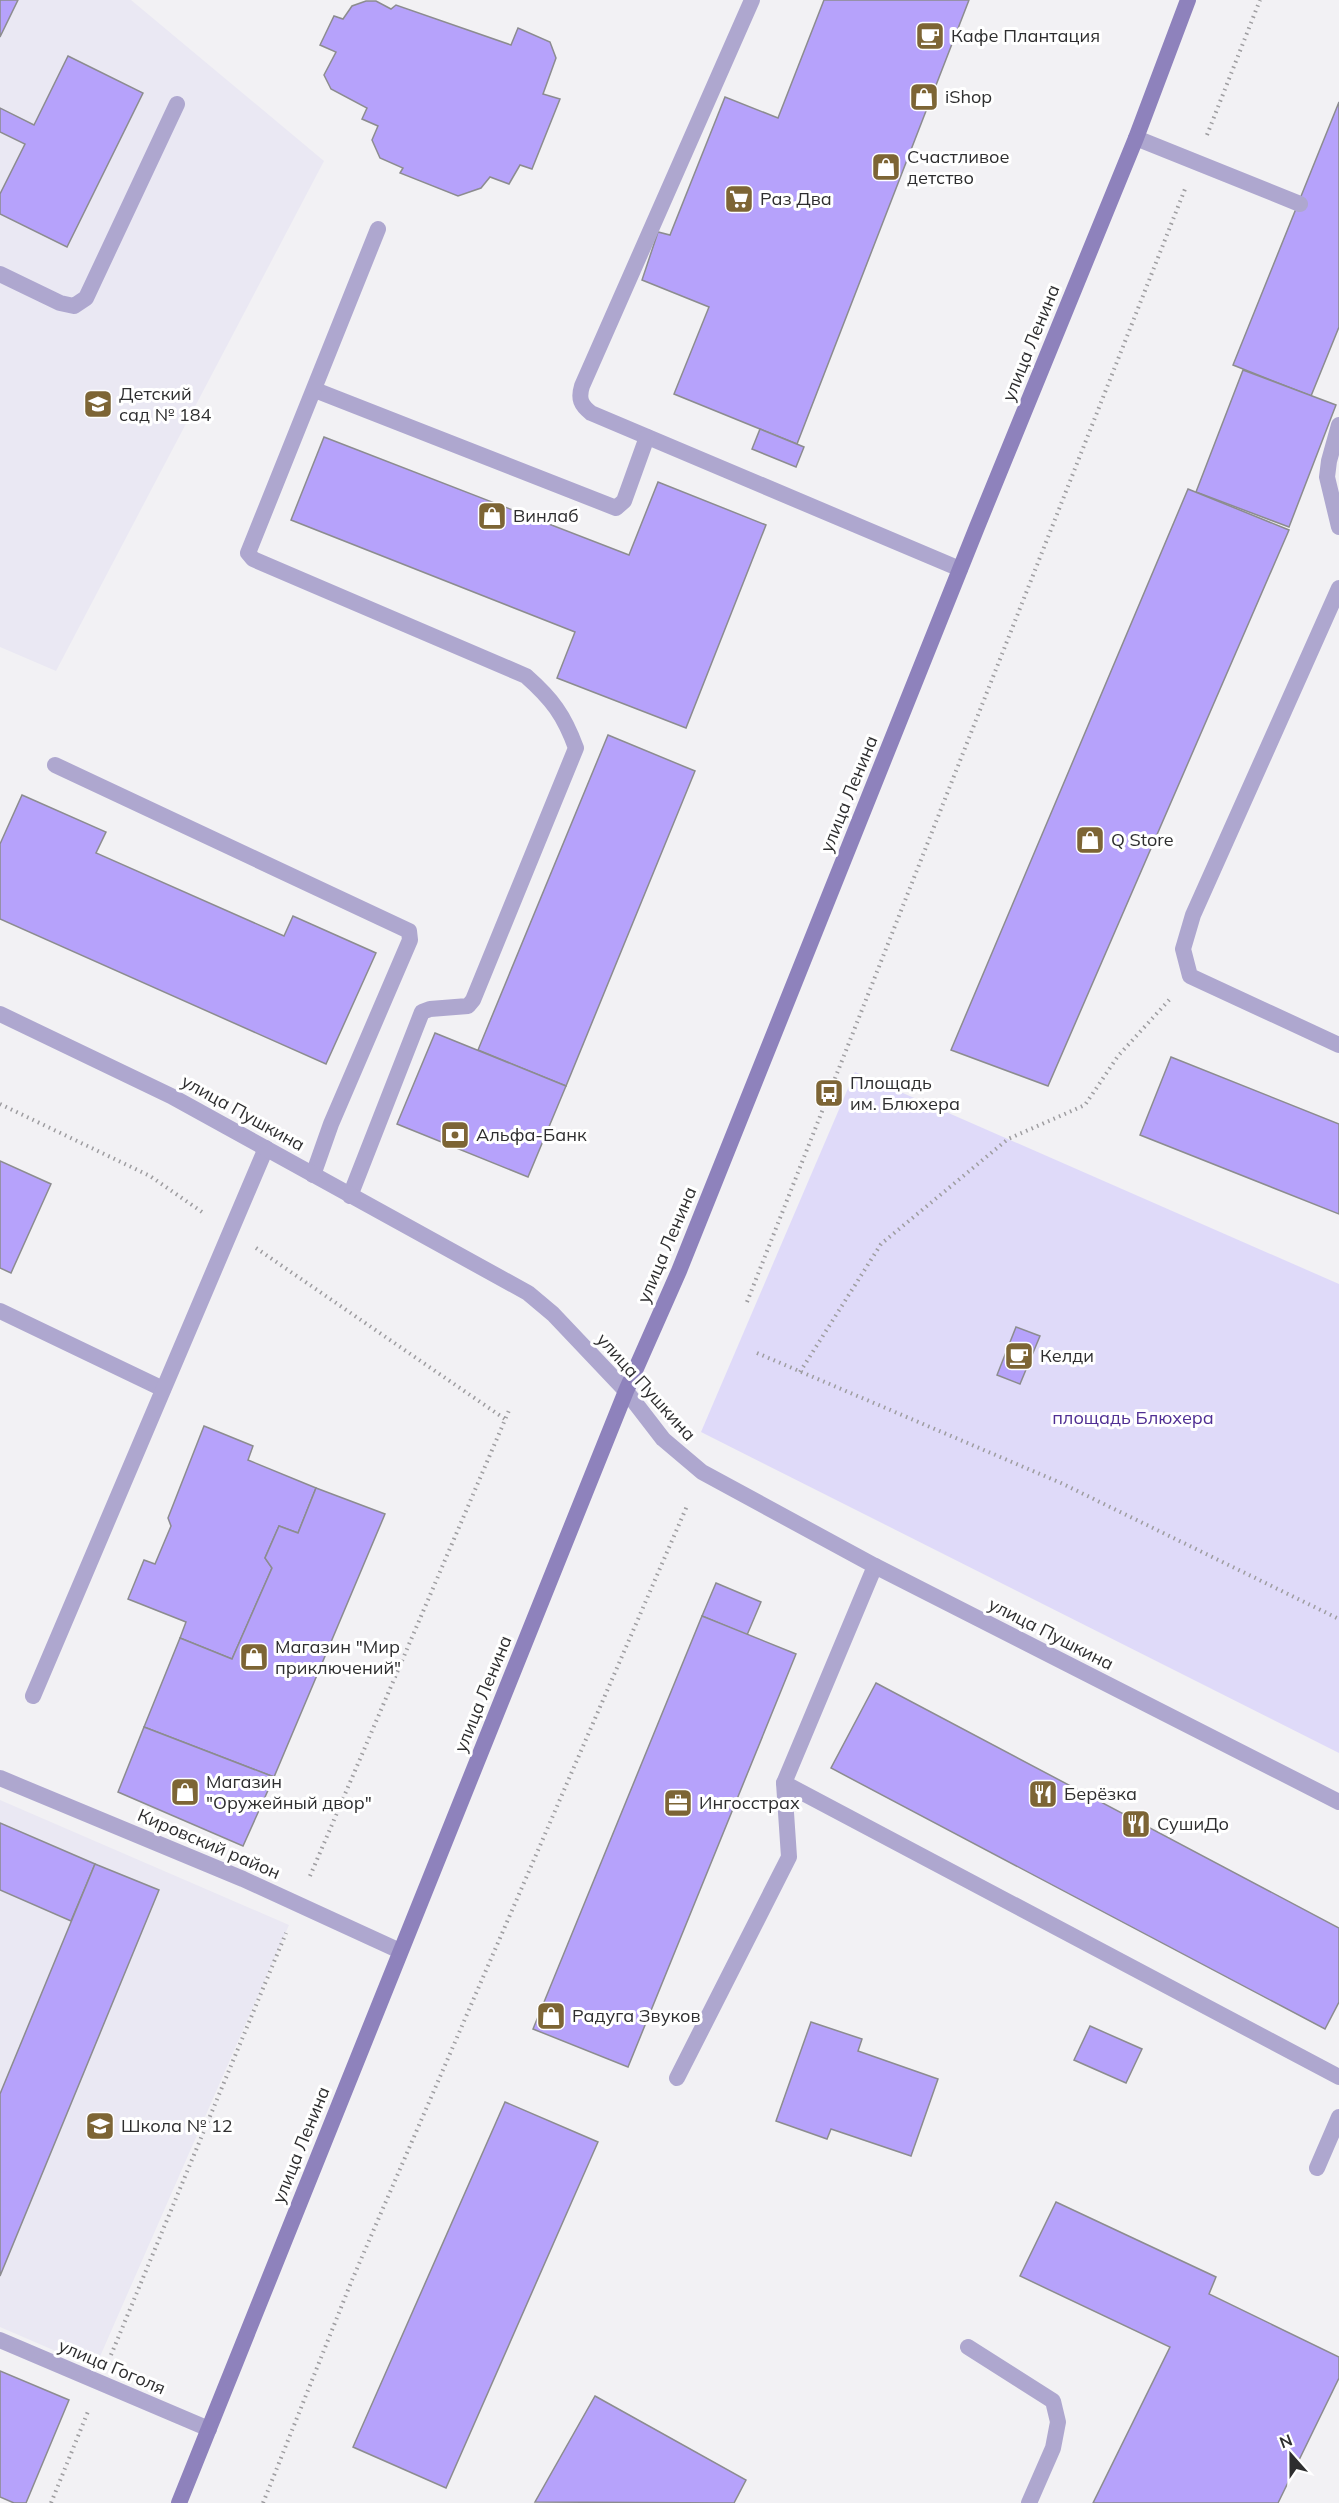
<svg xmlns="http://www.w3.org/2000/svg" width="1339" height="2503" font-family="Mulish,sans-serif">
<rect width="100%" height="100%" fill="#f2f1f4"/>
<g fill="#eae8f3">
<path d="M 0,0 L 131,0 L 324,161 L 56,671 L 0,647 Z"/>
<path d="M 0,1800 L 289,1925 L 95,2368 L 0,2327 Z"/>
</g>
<path fill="#dfdaf9" d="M 855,1072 L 1339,1284 L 1339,1753 L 701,1432 Z"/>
<g fill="#b6a2fb" stroke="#8c8c8f" stroke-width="1.5">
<path d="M 0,0 L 18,0 L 0,37 Z"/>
<path d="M 824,0 L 969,0 L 797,444 L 674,394 L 709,307 L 642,280 L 658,232 L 670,235 L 725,97 L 778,118 Z"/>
<path d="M 366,1 L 376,1 L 391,9 L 396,5 L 511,45 L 518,28 L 550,42 L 556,58 L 543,94 L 560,99 L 532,169 L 520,165 L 509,184 L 490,177 L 481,188 L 458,196 L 400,173 L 403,168 L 380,158 L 372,140 L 378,126 L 362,119 L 367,108 L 331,89 L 324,75 L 336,52 L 320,45 L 334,16 L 343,19 L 352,6 Z"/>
<path d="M 68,56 L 143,93 L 67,247 L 0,214 L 0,194 L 25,144 L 0,132 L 0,108 L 34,125 Z"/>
<path d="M 1339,102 L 1339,327 L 1311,396 L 1233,365 Z"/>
<path d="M 1243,370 L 1336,405 L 1289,527 L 1196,492 Z"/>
<path d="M 760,429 L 804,447 L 796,467 L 752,449 Z"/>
<path d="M 324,437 L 629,555 L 658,482 L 766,525 L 686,728 L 557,678 L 575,632 L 291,520 Z"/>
<path d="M 1188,489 L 1289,530 L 1048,1086 L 951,1050 Z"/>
<path d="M 608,735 L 695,771 L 566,1086 L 478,1050 Z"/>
<path d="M 22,795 L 106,832 L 96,853 L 284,936 L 293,916 L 376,953 L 326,1064 L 0,919 L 0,844 Z"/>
<path d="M 435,1033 L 566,1086 L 528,1177 L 397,1124 Z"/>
<path d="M 1171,1057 L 1339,1124 L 1339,1214 L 1140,1135 Z"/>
<path d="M 0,1161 L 51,1184 L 11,1273 L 0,1268 Z"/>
<path d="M 1016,1327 L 1040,1336 L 1020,1384 L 997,1375 Z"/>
<path d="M 204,1426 L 253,1446 L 248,1460 L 316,1488 L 298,1533 L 279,1526 L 265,1558 L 272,1568 L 232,1659 L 180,1638 L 186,1622 L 128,1599 L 144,1560 L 155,1564 L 171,1526 L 168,1518 Z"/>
<path d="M 316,1488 L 385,1514 L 274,1777 L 144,1727 L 180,1638 L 232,1659 L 272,1568 L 265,1558 L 279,1526 L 298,1533 Z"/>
<path d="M 716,1583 L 761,1602 L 747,1635 L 702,1616 Z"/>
<path d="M 702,1616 L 796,1654 L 628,2067 L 533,2029 Z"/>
<path d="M 876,1683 L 1339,1928 L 1339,2002 L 1325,2029 L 831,1768 Z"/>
<path d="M 144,1727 L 274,1777 L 243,1846 L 118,1792 Z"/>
<path d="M 0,1823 L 95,1864 L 71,1921 L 0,1890 Z"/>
<path d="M 95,1864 L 159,1890 L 0,2276 L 0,2094 Z"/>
<path d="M 811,2022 L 862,2039 L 858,2051 L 938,2079 L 911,2156 L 831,2129 L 827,2139 L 776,2121 Z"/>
<path d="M 1090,2026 L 1142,2049 L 1126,2083 L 1074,2060 Z"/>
<path d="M 505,2102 L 598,2142 L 446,2488 L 353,2447 Z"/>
<path d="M 1056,2202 L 1216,2277 L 1209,2294 L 1339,2357 L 1339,2378 L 1278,2503 L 1093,2503 L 1170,2347 L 1020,2276 Z"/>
<path d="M 0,2371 L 69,2400 L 26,2503 L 14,2503 L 0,2497 Z"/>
<path d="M 595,2396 L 746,2480 L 734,2503 L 535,2502 Z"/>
</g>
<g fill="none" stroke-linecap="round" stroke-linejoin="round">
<g stroke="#9e9da0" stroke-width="4" stroke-dasharray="1.5 4.5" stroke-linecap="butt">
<path d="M 1207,135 L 1260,0"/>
<path d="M 0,1104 L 150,1176 L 205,1214"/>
<path d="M 256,1248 L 505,1419"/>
<path d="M 747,1302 L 1185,189"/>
<path d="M 757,1353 L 1061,1483 L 1339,1619"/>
<path d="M 800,1372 L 881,1244 L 1008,1139 L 1085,1105 L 1118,1056 L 1170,999"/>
<path d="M 310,1876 L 510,1408"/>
<path d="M 111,2355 L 286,1933"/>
<path d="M 51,2503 L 89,2409"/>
<path d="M 263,2503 L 352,2280 L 687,1506"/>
</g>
<g stroke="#aea7cf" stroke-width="16">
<path d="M 752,0 L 582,386 C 578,399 581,405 591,413 L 960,569"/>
<path d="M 1136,138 L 1300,204"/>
<path d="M 0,274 L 60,303 L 74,306 L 86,298 L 177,104"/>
<path d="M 315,390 L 616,508 L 624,501 L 647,437"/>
<path d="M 1339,425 L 1329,461 L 1327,477 L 1339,527"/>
<path d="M 1339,588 L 1193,915 L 1183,949 L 1190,976 L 1339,1045"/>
<path d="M 55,765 L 409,931 L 410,940 L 331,1124 L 313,1175"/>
<path d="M 350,1196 L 422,1012 L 430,1009 L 468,1006 L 473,1000 L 576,748 C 564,715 552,699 526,676 L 253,559 L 248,553 L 378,229"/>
<path d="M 0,1311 L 163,1389"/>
<path d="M 33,1696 L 266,1148"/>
<path d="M 784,1783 L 1339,2077"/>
<path d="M 677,2078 L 789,1857 L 784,1783 L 875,1566"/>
<path d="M 1317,2168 L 1339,2117"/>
<path d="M 968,2347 L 1053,2401 L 1058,2422 L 1053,2448 L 1029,2503"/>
</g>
<g stroke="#aea7cf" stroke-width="16">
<path d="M 0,1778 L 243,1879 L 400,1951"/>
<path d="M 0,2340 L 209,2429"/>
</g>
<path stroke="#aea7cf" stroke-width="16" d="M 0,1014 L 171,1096 L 528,1293 L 553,1314 L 626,1391 L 663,1439 L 702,1472 L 875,1566 L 1339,1802"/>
<path stroke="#8e82bc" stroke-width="16" d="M 179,2503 L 626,1391 L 679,1271 L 977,527 L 1136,138 L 1188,0"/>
</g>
<defs>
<g id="cafe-square" transform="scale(1.5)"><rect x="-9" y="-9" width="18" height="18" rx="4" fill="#7d6535" stroke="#fff"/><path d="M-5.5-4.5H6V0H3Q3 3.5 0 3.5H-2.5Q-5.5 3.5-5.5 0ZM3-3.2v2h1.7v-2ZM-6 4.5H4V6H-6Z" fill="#fff"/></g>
<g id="shop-square" transform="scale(1.5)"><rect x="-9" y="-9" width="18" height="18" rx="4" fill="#7d6535" stroke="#fff"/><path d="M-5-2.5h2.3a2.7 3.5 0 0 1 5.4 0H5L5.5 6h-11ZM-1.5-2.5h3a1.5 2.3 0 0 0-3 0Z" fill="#fff"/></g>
<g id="supermarket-square" transform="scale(1.5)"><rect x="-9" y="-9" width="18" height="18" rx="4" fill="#7d6535" stroke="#fff"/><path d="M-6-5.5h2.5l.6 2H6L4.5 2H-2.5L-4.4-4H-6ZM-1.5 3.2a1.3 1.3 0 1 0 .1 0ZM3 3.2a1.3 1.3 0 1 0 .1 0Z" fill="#fff"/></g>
<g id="school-square" transform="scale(1.5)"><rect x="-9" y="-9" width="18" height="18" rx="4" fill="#7d6535" stroke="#fff"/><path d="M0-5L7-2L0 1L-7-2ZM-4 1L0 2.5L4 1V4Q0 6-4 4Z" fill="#fff"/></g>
<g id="bus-square" transform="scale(1.5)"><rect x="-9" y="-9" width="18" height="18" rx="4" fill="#7d6535" stroke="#fff"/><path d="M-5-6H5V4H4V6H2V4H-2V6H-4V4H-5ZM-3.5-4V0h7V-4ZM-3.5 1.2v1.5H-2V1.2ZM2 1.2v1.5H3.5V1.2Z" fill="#fff"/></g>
<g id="bank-square" transform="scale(1.5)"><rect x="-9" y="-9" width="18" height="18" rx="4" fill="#7d6535" stroke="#fff"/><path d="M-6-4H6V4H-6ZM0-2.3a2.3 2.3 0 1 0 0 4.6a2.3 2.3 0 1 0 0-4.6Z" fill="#fff"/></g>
<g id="restaurant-square" transform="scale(1.5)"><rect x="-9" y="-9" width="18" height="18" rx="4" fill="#7d6535" stroke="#fff"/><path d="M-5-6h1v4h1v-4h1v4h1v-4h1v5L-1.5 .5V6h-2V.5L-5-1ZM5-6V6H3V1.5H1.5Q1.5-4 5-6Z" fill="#fff"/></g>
<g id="office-square" transform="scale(1.5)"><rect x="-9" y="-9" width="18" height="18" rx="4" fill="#7d6535" stroke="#fff"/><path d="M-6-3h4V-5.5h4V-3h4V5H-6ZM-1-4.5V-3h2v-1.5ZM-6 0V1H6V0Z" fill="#fff"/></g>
</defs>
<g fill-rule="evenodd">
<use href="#cafe-square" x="930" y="36"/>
<use href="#shop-square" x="924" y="97"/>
<use href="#shop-square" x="886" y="167"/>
<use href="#supermarket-square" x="739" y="199"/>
<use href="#school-square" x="98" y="404"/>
<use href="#shop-square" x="492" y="516"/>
<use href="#shop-square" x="1090" y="840"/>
<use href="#bus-square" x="829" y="1093"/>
<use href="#bank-square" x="455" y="1135"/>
<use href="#cafe-square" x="1019" y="1356"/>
<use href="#shop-square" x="254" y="1657"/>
<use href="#shop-square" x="185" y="1792"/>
<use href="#restaurant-square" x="1043" y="1794"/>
<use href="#office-square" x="678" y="1803"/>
<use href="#restaurant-square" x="1136" y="1824"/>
<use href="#shop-square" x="551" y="2016"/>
<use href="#school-square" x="100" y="2126"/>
</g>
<g text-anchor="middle" stroke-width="6" stroke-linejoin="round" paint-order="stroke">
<g font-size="18" fill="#2e2e2f" stroke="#fff" text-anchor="start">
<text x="951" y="42">Кафе Плантация</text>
<text x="945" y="103">iShop</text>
<text x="907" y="163">Счастливое<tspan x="907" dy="21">детство</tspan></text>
<text x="760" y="205">Раз Два</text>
<text x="119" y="400">Детский<tspan x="119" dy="21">сад № 184</tspan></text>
<text x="513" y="522">Винлаб</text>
<text x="1111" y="846">Q Store</text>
<text x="850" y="1089">Площадь<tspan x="850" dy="21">им. Блюхера</tspan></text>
<text x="476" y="1141">Альфа-Банк</text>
<text x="1040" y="1362">Келди</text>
<text x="275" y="1653">Магазин "Мир<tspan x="275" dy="21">приключений"</tspan></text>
<text x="206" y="1788">Магазин<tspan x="206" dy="21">"Оружейный двор"</tspan></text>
<text x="1064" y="1800">Берёзка</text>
<text x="699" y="1809">Ингосстрах</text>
<text x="1157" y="1830">СушиДо</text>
<text x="572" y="2022">Радуга Звуков</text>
<text x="121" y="2132">Школа № 12</text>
</g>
<g font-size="18" fill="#2e2e2f" stroke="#fff">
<text transform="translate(1031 343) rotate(-68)" y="6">улица Ленина</text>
<text transform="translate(849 794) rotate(-68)" y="6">улица Ленина</text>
<text transform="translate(243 1113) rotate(29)" y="6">улица Пушкина</text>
<text transform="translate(667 1245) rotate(-67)" y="6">улица Ленина</text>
<text transform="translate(646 1387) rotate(48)" y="6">улица Пушкина</text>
<text transform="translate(1051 1634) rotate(27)" y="6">улица Пушкина</text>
<text transform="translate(483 1694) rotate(-68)" y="6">улица Ленина</text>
<text transform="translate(209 1844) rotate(23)" y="6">Кировский район</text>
<text transform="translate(301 2145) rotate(-68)" y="6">улица Ленина</text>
<text transform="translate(112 2367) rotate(23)" y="6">улица Гоголя</text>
</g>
<g font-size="18" fill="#4f2e93" stroke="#fff">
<text x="1133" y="1424">площадь Блюхера</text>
</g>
</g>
<g transform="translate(1291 2455) rotate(339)" stroke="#ffffff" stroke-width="4.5" paint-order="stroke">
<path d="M0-4.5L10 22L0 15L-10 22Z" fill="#2e2e2f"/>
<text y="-9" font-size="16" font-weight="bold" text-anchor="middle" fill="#2e2e2f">N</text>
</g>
</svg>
